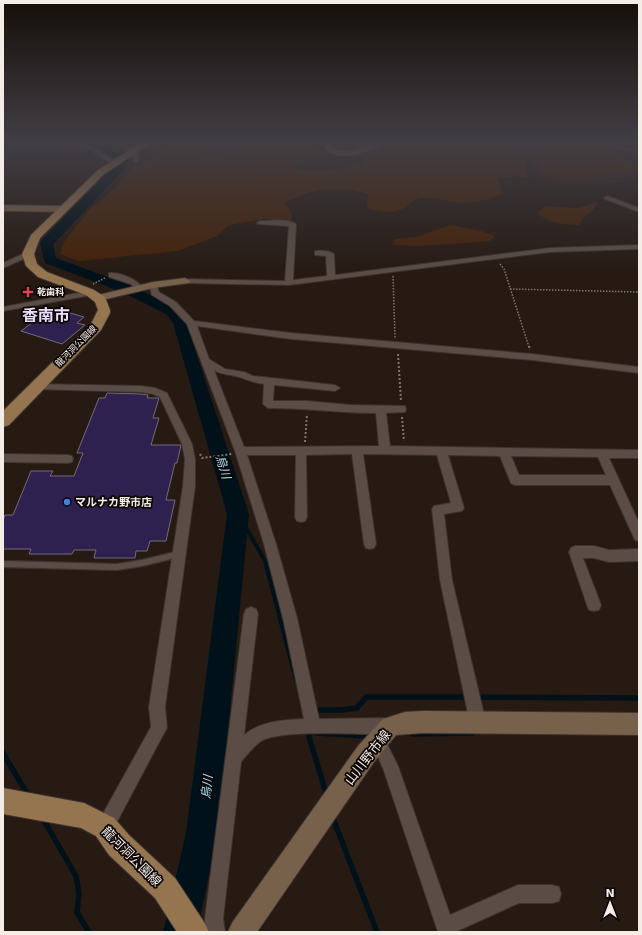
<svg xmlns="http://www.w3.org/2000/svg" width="642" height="935" font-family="'DejaVu Sans','Noto Sans JP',sans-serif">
<rect width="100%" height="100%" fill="#261a13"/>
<path fill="#311f1c" d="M 553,141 L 639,141 L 639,153 L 625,153 L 639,163 L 639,176 L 619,183 L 565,185 L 538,177 L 517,147 L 520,145 Z"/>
<g fill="#452209" fill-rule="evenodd">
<path d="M 166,141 L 321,141 L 317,144 L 319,149 L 334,158 L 304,163 L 296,163 L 295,169 C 316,171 349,171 366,160 C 356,153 341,153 334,144 L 337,141 L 537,141 L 517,147 L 527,157 C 524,166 524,172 530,179 L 515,176 L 498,179 L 503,193 C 489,201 469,204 452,202 C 442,200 432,197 421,198 C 416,198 410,204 406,207 C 394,214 379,212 367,208 L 368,194 C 337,184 313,189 285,202 L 292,213 L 291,221 L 263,219 L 228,225 L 217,236 L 178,251 L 79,261 L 60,254 L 64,242 L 90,209 L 111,192 L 133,167 L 150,160 ZM 212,145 L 222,145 L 236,151 L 211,154 L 203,152 Z"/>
<path d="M 596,142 L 608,147 L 636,167 L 634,170 C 619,174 560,184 548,176 C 541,172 532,156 526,150 L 528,148 Z"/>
<path d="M 598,202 L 593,211 L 584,217 L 579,225 C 563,225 550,223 537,213 L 546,206 L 577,208 Z"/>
<path d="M 451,225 L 481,231 L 495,236 L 490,241 L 464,243 L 417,246 L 392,245 L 396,239 L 416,237 Z"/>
</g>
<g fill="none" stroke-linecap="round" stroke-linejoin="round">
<path stroke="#00111a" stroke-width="4" d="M 238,514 L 265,561 L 296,680"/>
<g stroke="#00111a" stroke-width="5.5">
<path d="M 475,697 L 639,698"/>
<path d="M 317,710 L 342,710 L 357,708 L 366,697 L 469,697"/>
<path d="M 311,733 L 308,733 L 325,790"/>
<path d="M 317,733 L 366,736"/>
<path d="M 412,734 L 472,733"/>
<path d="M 3,753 L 29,797"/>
<path d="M 42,817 L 76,876 L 79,894 L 77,913 L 89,932"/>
<path d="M 334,821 L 377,932"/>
</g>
<path fill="#00111a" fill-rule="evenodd" d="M 80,141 L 93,141 L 128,159 L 129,161 L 126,167 L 53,245 L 56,258 L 132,286 L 176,308 L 185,319 L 249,514 L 218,833 L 197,932 L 163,932 L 186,833 L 227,514 L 173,323 L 166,314 L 122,292 L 45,263 L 40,244 L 41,241 L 118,162 Z"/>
</g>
<g fill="#2e2150" stroke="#6f6c7b">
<path d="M 57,309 L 84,317 L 77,323 L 85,325 L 62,344 L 21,331 L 45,313 L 51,315 Z"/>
<path d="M 107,393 L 141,394 L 148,395 L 147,398 L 159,398 L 153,418 L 159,418 L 151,445 L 181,445 L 177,463 L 175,463 L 166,500 L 175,500 L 166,541 L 150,541 L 147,551 L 136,551 L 135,558 L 94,558 L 96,550 L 74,550 L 72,554 L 29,554 L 31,549 L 3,549 L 3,520 L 5,515 L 13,515 L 31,471 L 53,471 L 50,476 L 74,476 L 83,453 L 77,453 L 99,398 L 105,398 Z"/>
</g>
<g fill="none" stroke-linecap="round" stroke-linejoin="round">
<g stroke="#3c3330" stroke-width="2.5">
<g id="lane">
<path d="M 601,141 L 605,141 L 624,148 L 639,150 L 639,152 L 623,150 Z"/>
<path d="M 179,551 L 181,552 L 182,554 L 181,556 L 179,557 L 142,566 L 117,570 L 3,567 L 3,561 L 117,564 L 142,560 Z"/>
</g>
</g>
<g stroke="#3c3330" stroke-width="2">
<g id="street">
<path d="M 66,141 L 79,141 L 93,147 L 117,163 L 112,164 L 89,149 L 76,144 L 52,146 L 49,144 Z"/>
<path d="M 99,141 L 109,141 L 138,149 L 139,161 L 136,163 L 133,161 L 133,151 Z"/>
<path d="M 607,196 L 639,208 L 639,212 L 605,199 L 604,198 Z"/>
<path d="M 260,221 C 270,221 288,218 296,224 L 293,280 L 327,276 L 326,256 L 315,255 L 315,251 C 321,250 330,251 334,254 L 335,275 L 550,248 L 639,245 L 639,249 L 550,252 L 289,285 L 182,283 L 181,281 L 185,279 L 285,281 L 289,226 L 258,224 L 257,223 Z"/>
<path d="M 25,253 L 29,255 L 28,257 L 3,268 L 3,263 Z"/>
<path d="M 109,273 C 121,272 136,279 143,288 L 139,290 L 136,290 L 131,284 L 109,277 Z"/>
<path d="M 150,283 L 156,283 L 159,292 L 176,302 L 194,321 L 291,333 L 532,354 L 639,367 L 639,373 L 532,360 L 291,339 L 197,326 L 209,359 L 225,369 L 244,372 L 253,376 L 335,385 L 340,388 L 335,391 L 274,385 L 273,401 L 307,401 L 350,405 L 405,406 L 406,409 L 405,412 L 386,413 L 390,446 L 639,450 L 639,458 L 609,458 L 639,523 L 639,541 L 635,540 L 610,485 L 515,485 L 511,483 L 500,456 L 448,455 L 464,508 L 462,511 L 444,514 L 452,580 L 486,723 L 483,728 L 478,731 L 473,728 L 470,723 L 440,580 L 432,509 L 434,506 L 451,503 L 437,455 L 363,454 L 376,544 L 374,548 L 370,549 L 366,548 L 364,544 L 352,454 L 306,455 L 307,517 L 305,521 L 301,522 L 297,521 L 295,517 L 296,455 L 247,455 L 276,544 L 297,618 L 319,719 L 390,718 L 395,721 L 398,726 L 395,731 L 390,734 L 382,734 L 398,766 L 450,915 L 518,885 L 552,885 L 559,887 L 561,894 L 559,901 L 552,903 L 519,903 L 455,932 L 438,932 L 383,768 L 370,740 L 374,734 C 348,734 285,730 263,740 C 254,745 247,755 241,762 L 223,918 L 225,932 L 205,932 L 205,918 L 244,614 L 246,609 L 251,607 L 256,609 L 258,614 L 244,735 C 261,721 283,720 304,719 L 283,618 L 264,544 L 235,451 L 187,324 L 170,306 L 152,295 L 149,285 ZM 214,370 C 223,376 232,374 242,378 C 251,381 255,383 264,384 L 263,404 L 268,408 C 304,408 340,413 376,413 L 379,446 L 244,447 ZM 511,456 L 598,457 L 606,475 L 519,475 Z"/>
<path d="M 89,291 L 92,291 L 92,295 L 3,311 L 3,307 Z"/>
<path d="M 35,384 L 141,386 L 155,388 L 167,393 L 192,444 L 195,459 L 195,486 L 165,707 L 167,728 L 164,733 L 111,833 L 105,836 L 99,833 L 96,827 L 99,821 L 151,727 L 149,707 L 183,486 L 185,459 L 182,444 L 160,397 L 153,394 L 141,392 L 32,389 L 30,387 L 32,385 Z"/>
<path d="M 3,454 L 68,455 L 72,456 L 73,459 L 72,462 L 68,463 L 3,462 Z"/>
<path d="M 575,546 L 594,546 L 609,550 L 639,549 L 639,561 L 609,562 L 594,558 L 583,558 L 601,605 L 599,610 L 594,611 L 589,610 L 587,605 L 569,552 L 571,548 Z"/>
</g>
</g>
<g stroke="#3c3330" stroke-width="2">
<g id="secondary">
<path d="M 326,141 L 334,141 L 331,145 C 344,160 364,143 379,141 C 382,141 385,141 389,141 C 378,150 342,161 329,152 C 327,151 325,147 323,145 Z"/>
<path d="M 435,141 L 472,141 L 468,143 L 439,143 Z"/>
<path d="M 3,205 L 64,206 L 68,209 L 64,212 L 3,211 Z"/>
<path d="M 185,278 L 190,281 L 189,283 L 153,288 L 98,301 L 93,298 L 94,296 L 153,282 Z"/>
<path d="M 422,711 L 639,713 L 639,735 L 422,733 L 396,735 L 374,762 L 257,932 L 228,932 L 232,923 L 358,746 L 383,719 L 405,712 Z"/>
</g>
</g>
<g stroke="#3c3330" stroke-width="2">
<g id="primary">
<path d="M 144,141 L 154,141 L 104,174 L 40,238 L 34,254 L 37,264 L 47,272 L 94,290 L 105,297 L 110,310 L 110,313 L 101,330 L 9,425 L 3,427 L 3,411 L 91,324 L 98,310 L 95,302 L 86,295 L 38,277 L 26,266 L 22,254 L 31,235 L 98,170 Z"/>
<path d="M 3,788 L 84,803 L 114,818 L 129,835 L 175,878 L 204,922 L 209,932 L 177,932 L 155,898 L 109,855 L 96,836 L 81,828 L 3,814 Z"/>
</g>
</g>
<g stroke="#817771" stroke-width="1.5" stroke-dasharray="1.5 1.5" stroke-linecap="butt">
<path d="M 500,264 L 504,269 L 529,347"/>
<path d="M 393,276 L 395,338"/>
<path d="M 93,284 L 105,278"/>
<path d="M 510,289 L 639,292"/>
</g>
<g stroke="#817771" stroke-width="2" stroke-dasharray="2 2" stroke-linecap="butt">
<path d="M 529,346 L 530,350"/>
<path d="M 398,354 L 401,401"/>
<path d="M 402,417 L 404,441"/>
<path d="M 305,442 L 307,414"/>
<path d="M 200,454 L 202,458 L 232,454"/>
</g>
<use href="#lane" fill="#5b4d45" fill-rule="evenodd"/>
<use href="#street" fill="#5b4d45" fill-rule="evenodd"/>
<use href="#secondary" fill="#78614a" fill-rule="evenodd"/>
<use href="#primary" fill="#95754f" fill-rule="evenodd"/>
</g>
<linearGradient id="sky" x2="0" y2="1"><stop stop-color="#150e0a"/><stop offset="0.52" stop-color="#413e44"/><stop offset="1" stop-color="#413e44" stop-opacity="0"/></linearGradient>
<rect width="642" height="272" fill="url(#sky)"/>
<path fill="#e0444e" stroke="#0b0604" stroke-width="1.5" d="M26 286h4v4h4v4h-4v4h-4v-4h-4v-4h4z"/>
<circle fill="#3f7fe0" stroke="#0b0604" stroke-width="1.5" cx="67" cy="502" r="4"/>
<g text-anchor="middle" stroke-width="3.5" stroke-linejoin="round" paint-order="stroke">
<g font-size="9" font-weight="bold" fill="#f4ece7" stroke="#0b0604" text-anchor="start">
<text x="37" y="295">乾歯科</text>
</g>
<g font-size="9" fill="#f4ece7" stroke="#0b0604">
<text transform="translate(76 346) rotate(-45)" y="3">龍河洞公園線</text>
</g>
<g font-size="11" font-weight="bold" fill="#f4ece7" stroke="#0b0604" text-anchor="start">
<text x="75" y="506">マルナカ野市店</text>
</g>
<g font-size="12" font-style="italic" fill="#a8e0fa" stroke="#0b0604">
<text transform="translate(223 467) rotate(73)" y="4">烏川</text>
<text transform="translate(207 787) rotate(-84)" y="4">烏川</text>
</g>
<g font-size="13" fill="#f4ece7" stroke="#0b0604">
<text transform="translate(367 757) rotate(-52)" y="5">山川野市線</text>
<text transform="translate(132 856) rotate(45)" y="5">龍河洞公園線</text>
</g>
<g font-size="16" font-weight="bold" fill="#e9defa" stroke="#0b0604">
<text x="46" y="321">香南市</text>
</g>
</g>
<rect width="642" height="935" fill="none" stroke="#f4ece7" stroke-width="8"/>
<g transform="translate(610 903)" stroke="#0b0604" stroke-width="3" paint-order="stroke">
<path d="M0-3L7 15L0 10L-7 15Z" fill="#f4ece7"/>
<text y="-6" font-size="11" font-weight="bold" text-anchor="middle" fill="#f4ece7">N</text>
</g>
</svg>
